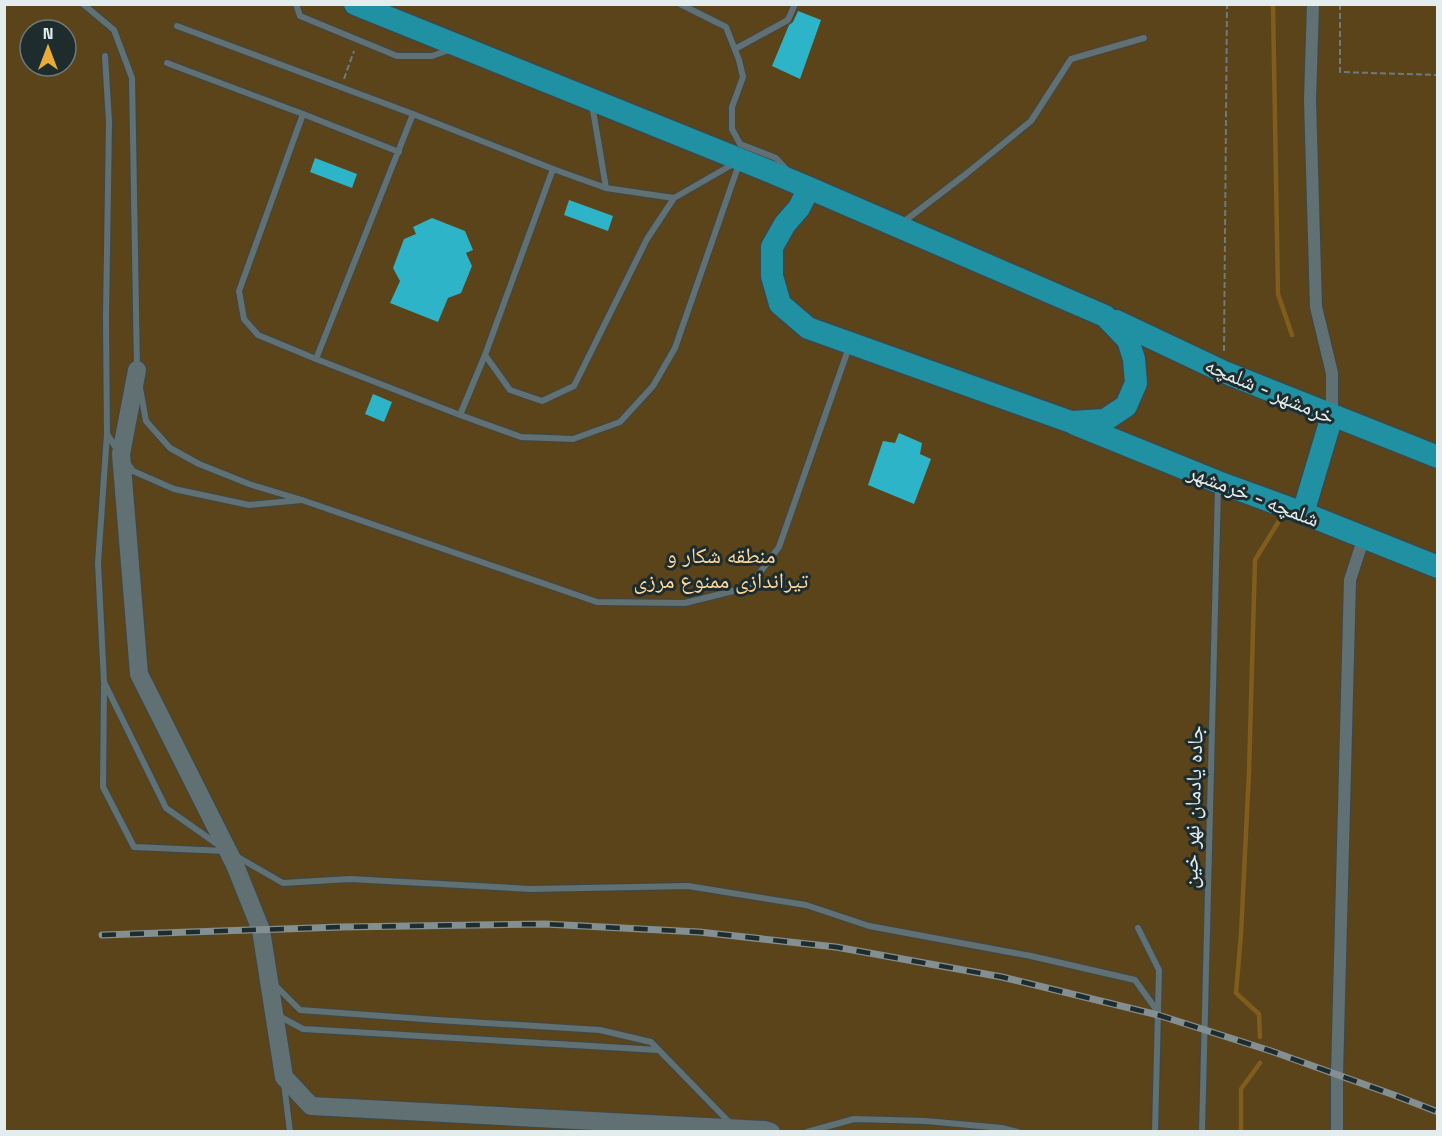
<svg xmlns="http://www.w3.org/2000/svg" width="1442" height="1136" font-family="'Space Grotesk','Noto Naskh Arabic',sans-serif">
<rect width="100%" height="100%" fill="#1e2c2e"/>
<path fill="#5b431a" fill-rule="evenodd" d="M 5,5 L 1437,5 L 1437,1131 L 5,1132 ZM 30,30 L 66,30 L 66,66 L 30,66 Z"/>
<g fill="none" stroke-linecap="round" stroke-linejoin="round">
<g stroke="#805d1d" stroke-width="4.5">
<path d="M 1273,4 L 1278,294 L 1292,335"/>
<path d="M 1260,1037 L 1259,1014 L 1236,993 L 1241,934 L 1249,772 L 1255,560 L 1279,521"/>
<path d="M 1241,1132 L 1241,1089 L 1260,1063"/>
</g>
</g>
<g fill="#2eb4c9">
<path d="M 798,11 L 821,20 L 800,79 L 772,66 L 789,25 L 793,22 Z"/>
<path d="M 315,158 L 357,174 L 352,188 L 310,172 Z"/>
<path d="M 569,200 L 613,216 L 608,231 L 564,215 Z"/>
<path d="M 432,218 L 465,231 L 473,250 L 466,253 L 472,266 L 461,293 L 448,298 L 438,322 L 390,303 L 400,281 L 393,268 L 404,239 L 416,234 L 413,227 Z"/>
<path d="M 373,394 L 392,402 L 384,422 L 365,414 Z"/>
<path d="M 899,433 L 922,443 L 920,454 L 931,459 L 914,504 L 868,485 L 883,441 L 895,443 Z"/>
</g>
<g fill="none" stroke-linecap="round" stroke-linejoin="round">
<g stroke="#3c484a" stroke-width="8">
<g id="lane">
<path d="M 83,4 L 114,30 L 132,78 L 137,369"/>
<path d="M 296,4 L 300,16 L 397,56 L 432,56 L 449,50"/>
<path d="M 680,4 L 726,27 L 739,60 L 743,77 L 732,107 L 732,129 L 740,144 L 776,158 L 787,170"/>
<path d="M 177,26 L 413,114"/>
<path d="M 735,49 L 788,20 L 795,4"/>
<path d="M 105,56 L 109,122 L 106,318 L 107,434 L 118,451"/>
<path d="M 167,63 L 303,114"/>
<path d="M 592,104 L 606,188"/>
<path d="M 674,198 L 606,188 L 553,169 L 485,355 L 510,390 L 542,401 L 574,386 L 647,239 L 674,198 L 735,163"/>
<path d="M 902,223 L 966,174 L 1031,121 L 1071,59 L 1144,38"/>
<path d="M 485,355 L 460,415 L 316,359 L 413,114 L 553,169"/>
<path d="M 316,359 L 258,335 L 244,319 L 239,291 L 303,114 L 399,152"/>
<path d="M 460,415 L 521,437 L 573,439 L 620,422 L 653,386 L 675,348 L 739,164"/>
<path d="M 107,434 L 98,563 L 104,682 L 166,808 L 217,844"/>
<path d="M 128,464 L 133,471 L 174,489 L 249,505 L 302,500 L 249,484 L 199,464 L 170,448 L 146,421 L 140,388"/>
<path d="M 302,500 L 597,602 L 685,603 L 749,587 L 779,547 L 849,347"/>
<path d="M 104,686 L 103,787 L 134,847 L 225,851"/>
<path d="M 236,856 L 283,883 L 350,879 L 531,889 L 688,886 L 806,905 L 869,926 L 1031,956 L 1135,980 L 1158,1012"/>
<path d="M 1138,928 L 1159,970 L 1155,1132"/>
<path d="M 274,984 L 300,1010 L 437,1020 L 600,1030 L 651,1042 L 730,1123"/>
<path d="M 279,1016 L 303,1029 L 658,1050"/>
<path d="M 284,1084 L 290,1132"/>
<path d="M 807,1132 L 854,1119 L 926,1121 L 1002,1128 L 1018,1132"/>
<path d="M 1202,1132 L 1218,487"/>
</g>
</g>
<g stroke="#3c484a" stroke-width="14">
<g id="street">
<path d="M 1313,4 L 1310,100 L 1316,307 L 1332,373 L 1332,416"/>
<path d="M 1337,1132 L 1337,1074 L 1350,580 L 1364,537"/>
</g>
</g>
<g stroke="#3c484a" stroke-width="20">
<path id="secondary" d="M 137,370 L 121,454 L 139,674 L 235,865 L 261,930 L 284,1077 L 311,1106 L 765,1130 L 771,1132"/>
</g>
<g stroke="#3c484a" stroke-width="25">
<g id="highway">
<path d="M 355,4 L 771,172 L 809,188 L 1105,316 L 1128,340 L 1134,359 L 1136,383 L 1126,406 L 1105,420 L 1071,422 L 808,328 L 780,304 L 772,276 L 772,247 L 785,224 L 799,208 L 809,188"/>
<path d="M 1116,321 L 1224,372 L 1438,457"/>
<path d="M 1075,424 L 1218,482 L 1303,513 L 1438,567"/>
<path d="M 1303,513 L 1332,416"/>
</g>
</g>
<g stroke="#6e7a7b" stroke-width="2" stroke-dasharray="6 3" stroke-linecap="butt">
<path d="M 1340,4 L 1340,72 L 1438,75"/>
<path d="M 344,79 L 354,51"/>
<path d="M 1224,351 L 1227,4"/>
</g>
<use href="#lane" stroke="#617073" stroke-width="6"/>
<use href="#street" stroke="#617073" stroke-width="12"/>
<use href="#secondary" stroke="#617073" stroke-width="18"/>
<use href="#highway" stroke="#2091a2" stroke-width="22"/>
<g stroke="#848f91" stroke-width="7">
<path id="rail" d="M 102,935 L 341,927 L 545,924 L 699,932 L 836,947 L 1002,977 L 1158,1015 L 1271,1051 L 1394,1095 L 1438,1112"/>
</g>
<use href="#rail" stroke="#1e2c2e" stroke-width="4.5" stroke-dasharray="14" stroke-linecap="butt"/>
</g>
<g text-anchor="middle" stroke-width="6" stroke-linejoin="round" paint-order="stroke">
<g font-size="22" fill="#e4edee" stroke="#1e2c2e">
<text transform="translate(1270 390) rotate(23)" y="8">خرمشهر - شلمچه</text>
<text transform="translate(1254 495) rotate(21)" y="8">شلمچه - خرمشهر</text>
<text transform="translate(1192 807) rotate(-88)" y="8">جاده یادمان نهر خین</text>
</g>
<g font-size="22" fill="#ffd99e" stroke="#1e2c2e">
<text x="721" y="563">منطقه شکار و<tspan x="721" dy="25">تیراندازی ممنوع مرزی</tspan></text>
</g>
</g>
<rect width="1442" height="1136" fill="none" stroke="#e4edee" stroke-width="12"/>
<g transform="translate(48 48)"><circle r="28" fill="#1e2c2e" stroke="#6d797b" stroke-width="1.5"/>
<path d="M0-4.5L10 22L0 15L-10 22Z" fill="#e9ab38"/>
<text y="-9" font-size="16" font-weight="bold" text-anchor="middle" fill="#e4edee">N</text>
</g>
</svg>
